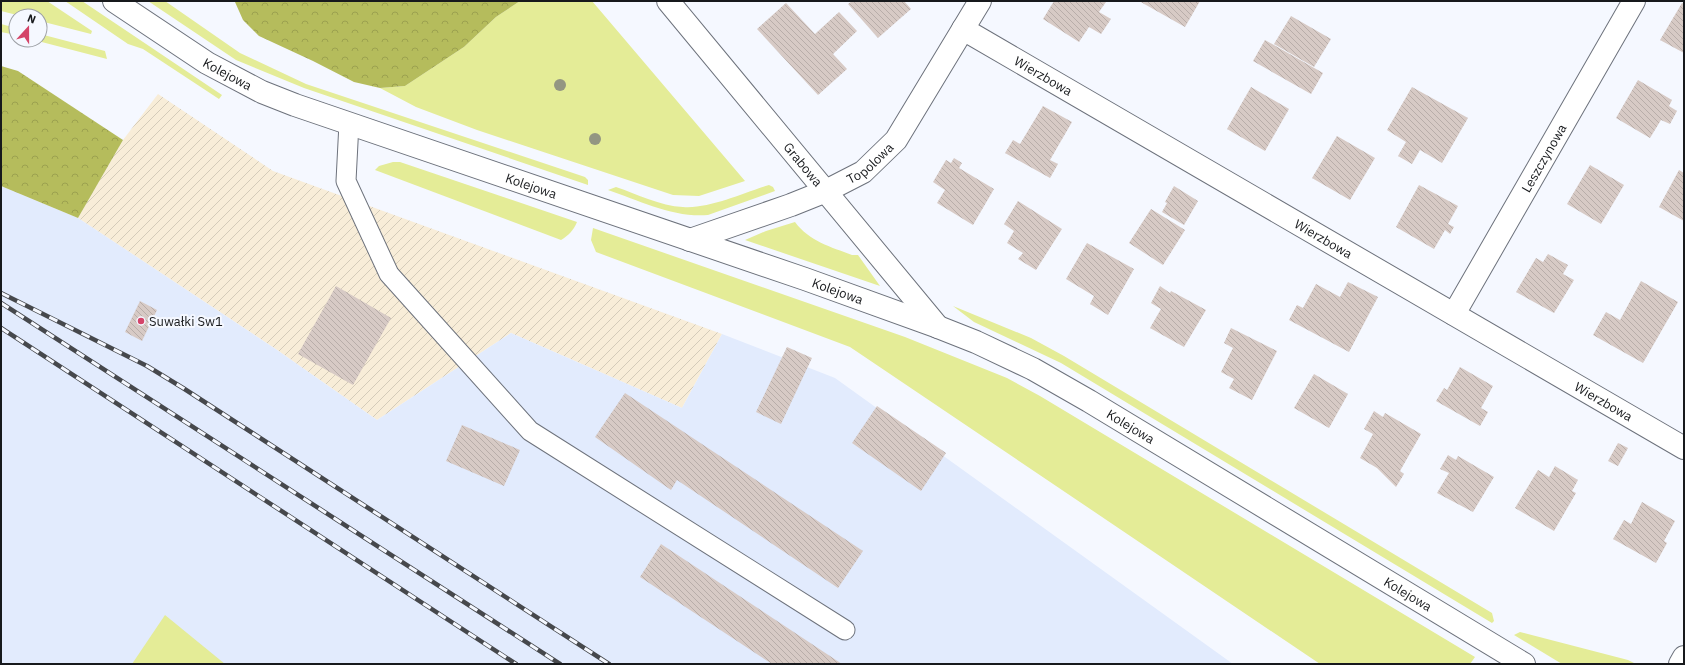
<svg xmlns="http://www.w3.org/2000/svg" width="1685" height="665" font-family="'IBM Plex Sans',sans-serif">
<defs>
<pattern id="industrial-furrows" width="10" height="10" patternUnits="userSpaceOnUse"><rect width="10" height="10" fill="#f8edd8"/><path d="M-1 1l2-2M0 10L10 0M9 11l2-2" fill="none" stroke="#d4cbb9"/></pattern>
<pattern id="forest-crowns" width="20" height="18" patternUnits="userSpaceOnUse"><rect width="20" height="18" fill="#b5bc5c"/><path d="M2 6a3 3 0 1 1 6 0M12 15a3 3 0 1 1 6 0" fill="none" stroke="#9ba14f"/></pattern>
<pattern id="building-back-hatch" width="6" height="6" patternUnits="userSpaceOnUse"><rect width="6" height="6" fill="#d7cac5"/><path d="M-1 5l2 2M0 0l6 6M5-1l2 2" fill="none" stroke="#b8ada9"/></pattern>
</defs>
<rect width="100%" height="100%" fill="#f5f8ff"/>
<path fill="url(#industrial-furrows)" d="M 158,94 L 273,171 L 722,334 L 682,408 L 511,333 L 377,420 L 277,350 L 78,218 L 123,140 Z"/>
<path fill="#e2ebfd" d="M 1,186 L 78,218 L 277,350 L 377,420 L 511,333 L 682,408 L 722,334 L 835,378 L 1233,664 L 1,664 Z"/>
<g fill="#e4ec97">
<path d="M 1,1 L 47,1 L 92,31 L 91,34 L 40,21 L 40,16 L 21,16 L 1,11 Z"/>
<path d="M 65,1 L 82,1 L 222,95 L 219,99 L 143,49 L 128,44 Z"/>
<path d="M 148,1 L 165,1 L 240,53 L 306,84 L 585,177 L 588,180 L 588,185 L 304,88 L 236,60 Z"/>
<path d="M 520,1 L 592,1 L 745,181 L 699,196 L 673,195 L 477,130 L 416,107 L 380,88 L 405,86 L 464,47 L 496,17 Z"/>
<path d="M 1,24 L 16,28 L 16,35 L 1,32 Z"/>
<path d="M 40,34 L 105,51 L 107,59 L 34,40 L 40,40 Z"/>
<path d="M 393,162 L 400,162 L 577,222 C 573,231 569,235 561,240 L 375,170 L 379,166 Z"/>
<path d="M 769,185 L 773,187 L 775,191 L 708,215 C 674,218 640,201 608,190 L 616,187 C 637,194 660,206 683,207 C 710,209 743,193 769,185 Z"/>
<path d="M 795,222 C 809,241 831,247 852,255 L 858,255 L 880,286 L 745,240 L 766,231 Z"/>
<path d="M 593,228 L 905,337 L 1007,378 L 1040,396 L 1475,657 L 1470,664 L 1320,664 L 850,347 L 596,252 L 591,240 Z"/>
<path d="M 953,306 L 1031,338 L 1064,356 L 1492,613 L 1494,621 L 1492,623 L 1061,363 L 974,322 Z"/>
<path d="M 165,615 L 225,664 L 132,664 Z"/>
<path d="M 1520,632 L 1628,660 L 1636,664 L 1562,664 L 1514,635 Z"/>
</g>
<g fill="url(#forest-crowns)">
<path d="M 520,1 L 496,17 L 464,47 L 405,86 L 380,88 L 354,82 L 313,61 L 259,36 L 243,20 L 235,2 Z"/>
<path d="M 1,66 L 18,71 L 123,140 L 78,218 L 1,186 Z"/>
</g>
<g fill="url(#building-back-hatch)">
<path d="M 852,1 L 904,1 L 911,9 L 878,38 L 848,4 Z"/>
<path d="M 1054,1 L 1105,1 L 1106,2 L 1099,12 L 1111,19 L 1101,34 L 1089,27 L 1079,42 L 1043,19 Z"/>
<path d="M 1139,1 L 1200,1 L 1185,27 Z"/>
<path d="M 786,3 L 815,34 L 839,12 L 857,31 L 833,54 L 847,69 L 818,95 L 757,29 Z"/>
<path d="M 1682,3 L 1684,4 L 1684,53 L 1660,40 Z"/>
<path d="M 1291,16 L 1331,39 L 1314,67 L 1274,44 Z"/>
<path d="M 1265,40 L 1323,73 L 1311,94 L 1253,61 Z"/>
<path d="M 1638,80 L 1672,100 L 1669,106 L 1677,111 L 1670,124 L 1661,120 L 1650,138 L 1616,118 Z"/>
<path d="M 1251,87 L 1289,109 L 1265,151 L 1227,129 Z"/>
<path d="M 1412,87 L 1468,118 L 1442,163 L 1420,150 L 1412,164 L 1398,156 L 1406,142 L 1387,130 Z"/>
<path d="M 1043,106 L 1072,122 L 1050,160 L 1058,164 L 1050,178 L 1005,153 L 1013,140 L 1020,144 Z"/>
<path d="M 1337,136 L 1375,158 L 1350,200 L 1312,178 Z"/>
<path d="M 954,158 L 962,163 L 959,168 L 994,189 L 973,225 L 937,203 L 945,190 L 933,182 L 946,160 L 951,163 Z"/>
<path d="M 1590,165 L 1624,185 L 1601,224 L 1567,204 Z"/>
<path d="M 1679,170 L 1684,173 L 1684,221 L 1659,207 Z"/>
<path d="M 1419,185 L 1458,206 L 1448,224 L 1454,227 L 1450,234 L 1445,230 L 1434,249 L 1396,227 Z"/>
<path d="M 1174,186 L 1198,201 L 1184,225 L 1162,212 L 1167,203 L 1165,202 Z"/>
<path d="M 1018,201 L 1062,229 L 1036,270 L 1018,259 L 1023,253 L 1007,243 L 1014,231 L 1004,224 Z"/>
<path d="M 1151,209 L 1185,230 L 1163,265 L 1129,243 Z"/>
<path d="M 1087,243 L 1134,269 L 1108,315 L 1090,304 L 1094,296 L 1066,279 Z"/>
<path d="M 1548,254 L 1568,265 L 1563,274 L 1574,280 L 1554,313 L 1516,292 L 1536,258 L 1543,262 Z"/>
<path d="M 1641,281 L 1678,302 L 1643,363 L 1593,335 L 1606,312 L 1620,320 Z"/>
<path d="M 1348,282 L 1378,297 L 1349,352 L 1289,320 L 1297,305 L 1303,308 L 1316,284 L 1340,297 Z"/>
<path d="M 336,286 L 391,318 L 353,385 L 298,354 Z"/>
<path d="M 1160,286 L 1170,293 L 1171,291 L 1206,310 L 1184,347 L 1150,328 L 1161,309 L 1151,303 Z"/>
<path d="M 140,301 L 157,310 L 142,341 L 125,332 Z"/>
<path d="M 1231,328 L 1277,351 L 1252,400 L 1229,388 L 1234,379 L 1221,372 L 1233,348 L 1224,343 Z"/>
<path d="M 787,347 L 812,358 L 781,424 L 756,412 Z"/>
<path d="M 1460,367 L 1493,386 L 1481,408 L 1488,412 L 1480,426 L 1436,401 L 1444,388 L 1447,390 Z"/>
<path d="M 1314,374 L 1348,394 L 1329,428 L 1294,408 Z"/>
<path d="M 625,393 L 863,551 L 838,588 L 677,480 L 671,490 L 595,437 Z"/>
<path d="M 877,406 L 946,453 L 921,491 L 852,443 Z"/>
<path d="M 1374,411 L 1383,417 L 1385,413 L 1421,434 L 1400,471 L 1404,474 L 1396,487 L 1377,468 L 1360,458 L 1373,434 L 1364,429 Z"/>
<path d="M 462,425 L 520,450 L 504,486 L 446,461 Z"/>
<path d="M 1618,443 L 1628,448 L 1618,466 L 1608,461 Z"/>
<path d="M 1448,455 L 1456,460 L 1458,456 L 1494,477 L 1473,512 L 1437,493 L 1449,473 L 1440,469 Z"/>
<path d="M 1555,466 L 1578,480 L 1572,491 L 1576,493 L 1554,531 L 1515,508 L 1538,470 L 1549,477 Z"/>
<path d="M 1642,502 L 1675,521 L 1664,541 L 1667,543 L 1656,563 L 1613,539 L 1624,520 L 1631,524 Z"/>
<path d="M 661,544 L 842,664 L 772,664 L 640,577 Z"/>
</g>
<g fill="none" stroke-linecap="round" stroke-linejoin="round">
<g stroke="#6d727c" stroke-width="21">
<path id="service" d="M 349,123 L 346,181 L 389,274 L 530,431 L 845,630"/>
</g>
<g stroke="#6d727c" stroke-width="24">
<g id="minor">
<path id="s1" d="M 668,1 L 938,327"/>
<path id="s2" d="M 963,29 L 1684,448"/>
<path id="s3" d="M 690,240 L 791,205 L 826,191 L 863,172 L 896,140 L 980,1"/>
<path id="s4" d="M 1454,314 L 1634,1"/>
</g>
</g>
<g stroke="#6d727c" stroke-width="24">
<g id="tertiary">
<path id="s5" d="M 114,1 L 207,63 L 262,92 L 295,105 L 805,279 L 938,327 L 976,342 L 1033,369 L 1089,401 L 1524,664"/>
<path d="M 1680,664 L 1684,657"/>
</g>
</g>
<use href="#service" stroke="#fff" stroke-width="19"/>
<use href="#minor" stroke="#fff" stroke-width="22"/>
<use href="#tertiary" stroke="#fff" stroke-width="22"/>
<g stroke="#46484c" stroke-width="4.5">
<g id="rail">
<path d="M 1,293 L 147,366 L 183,388 L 609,664"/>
<path d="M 1,303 L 560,664"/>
<path d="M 1,328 L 516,664"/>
</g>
</g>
<use href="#rail" stroke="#f5f8ff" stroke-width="3" stroke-dasharray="9" stroke-linecap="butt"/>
</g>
<g fill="#939682">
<circle cx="560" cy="85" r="6"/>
<circle cx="595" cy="139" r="6"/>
</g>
<circle fill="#d44469" stroke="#f5f8ff" stroke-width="1.5" cx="141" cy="321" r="4"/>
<g text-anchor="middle" stroke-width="4" stroke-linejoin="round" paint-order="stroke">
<g font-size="13" fill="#17191c" stroke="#f5f8ff">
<text dy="5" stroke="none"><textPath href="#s5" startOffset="135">Kolejowa</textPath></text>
<text dy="5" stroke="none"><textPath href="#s2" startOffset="93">Wierzbowa</textPath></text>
<text dy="5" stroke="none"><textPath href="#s4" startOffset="180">Leszczynowa</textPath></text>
<text dy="5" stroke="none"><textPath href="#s3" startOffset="197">Topolowa</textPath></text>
<text dy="5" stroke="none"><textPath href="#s1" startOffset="212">Grabowa</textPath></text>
<text dy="5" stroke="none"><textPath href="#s5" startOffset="459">Kolejowa</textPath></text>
<text dy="5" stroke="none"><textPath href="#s2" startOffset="417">Wierzbowa</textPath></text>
<text dy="5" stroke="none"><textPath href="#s5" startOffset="783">Kolejowa</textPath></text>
<text dy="5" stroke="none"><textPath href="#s2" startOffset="741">Wierzbowa</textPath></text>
<text dy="5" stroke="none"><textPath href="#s5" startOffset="1107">Kolejowa</textPath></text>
<text dy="5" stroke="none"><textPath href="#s5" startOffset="1431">Kolejowa</textPath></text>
</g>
<g font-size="13" fill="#17191c" stroke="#f5f8ff" text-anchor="start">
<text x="149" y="326">Suwałki Sw1</text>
</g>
</g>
<rect width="1685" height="665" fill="none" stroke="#17191c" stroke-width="4"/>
<g transform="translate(28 28) rotate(21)"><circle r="19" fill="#f5f8ff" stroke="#9c9fa4"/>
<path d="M0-3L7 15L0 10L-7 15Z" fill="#d44469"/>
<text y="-6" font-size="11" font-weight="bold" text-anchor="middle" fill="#17191c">N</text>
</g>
</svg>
